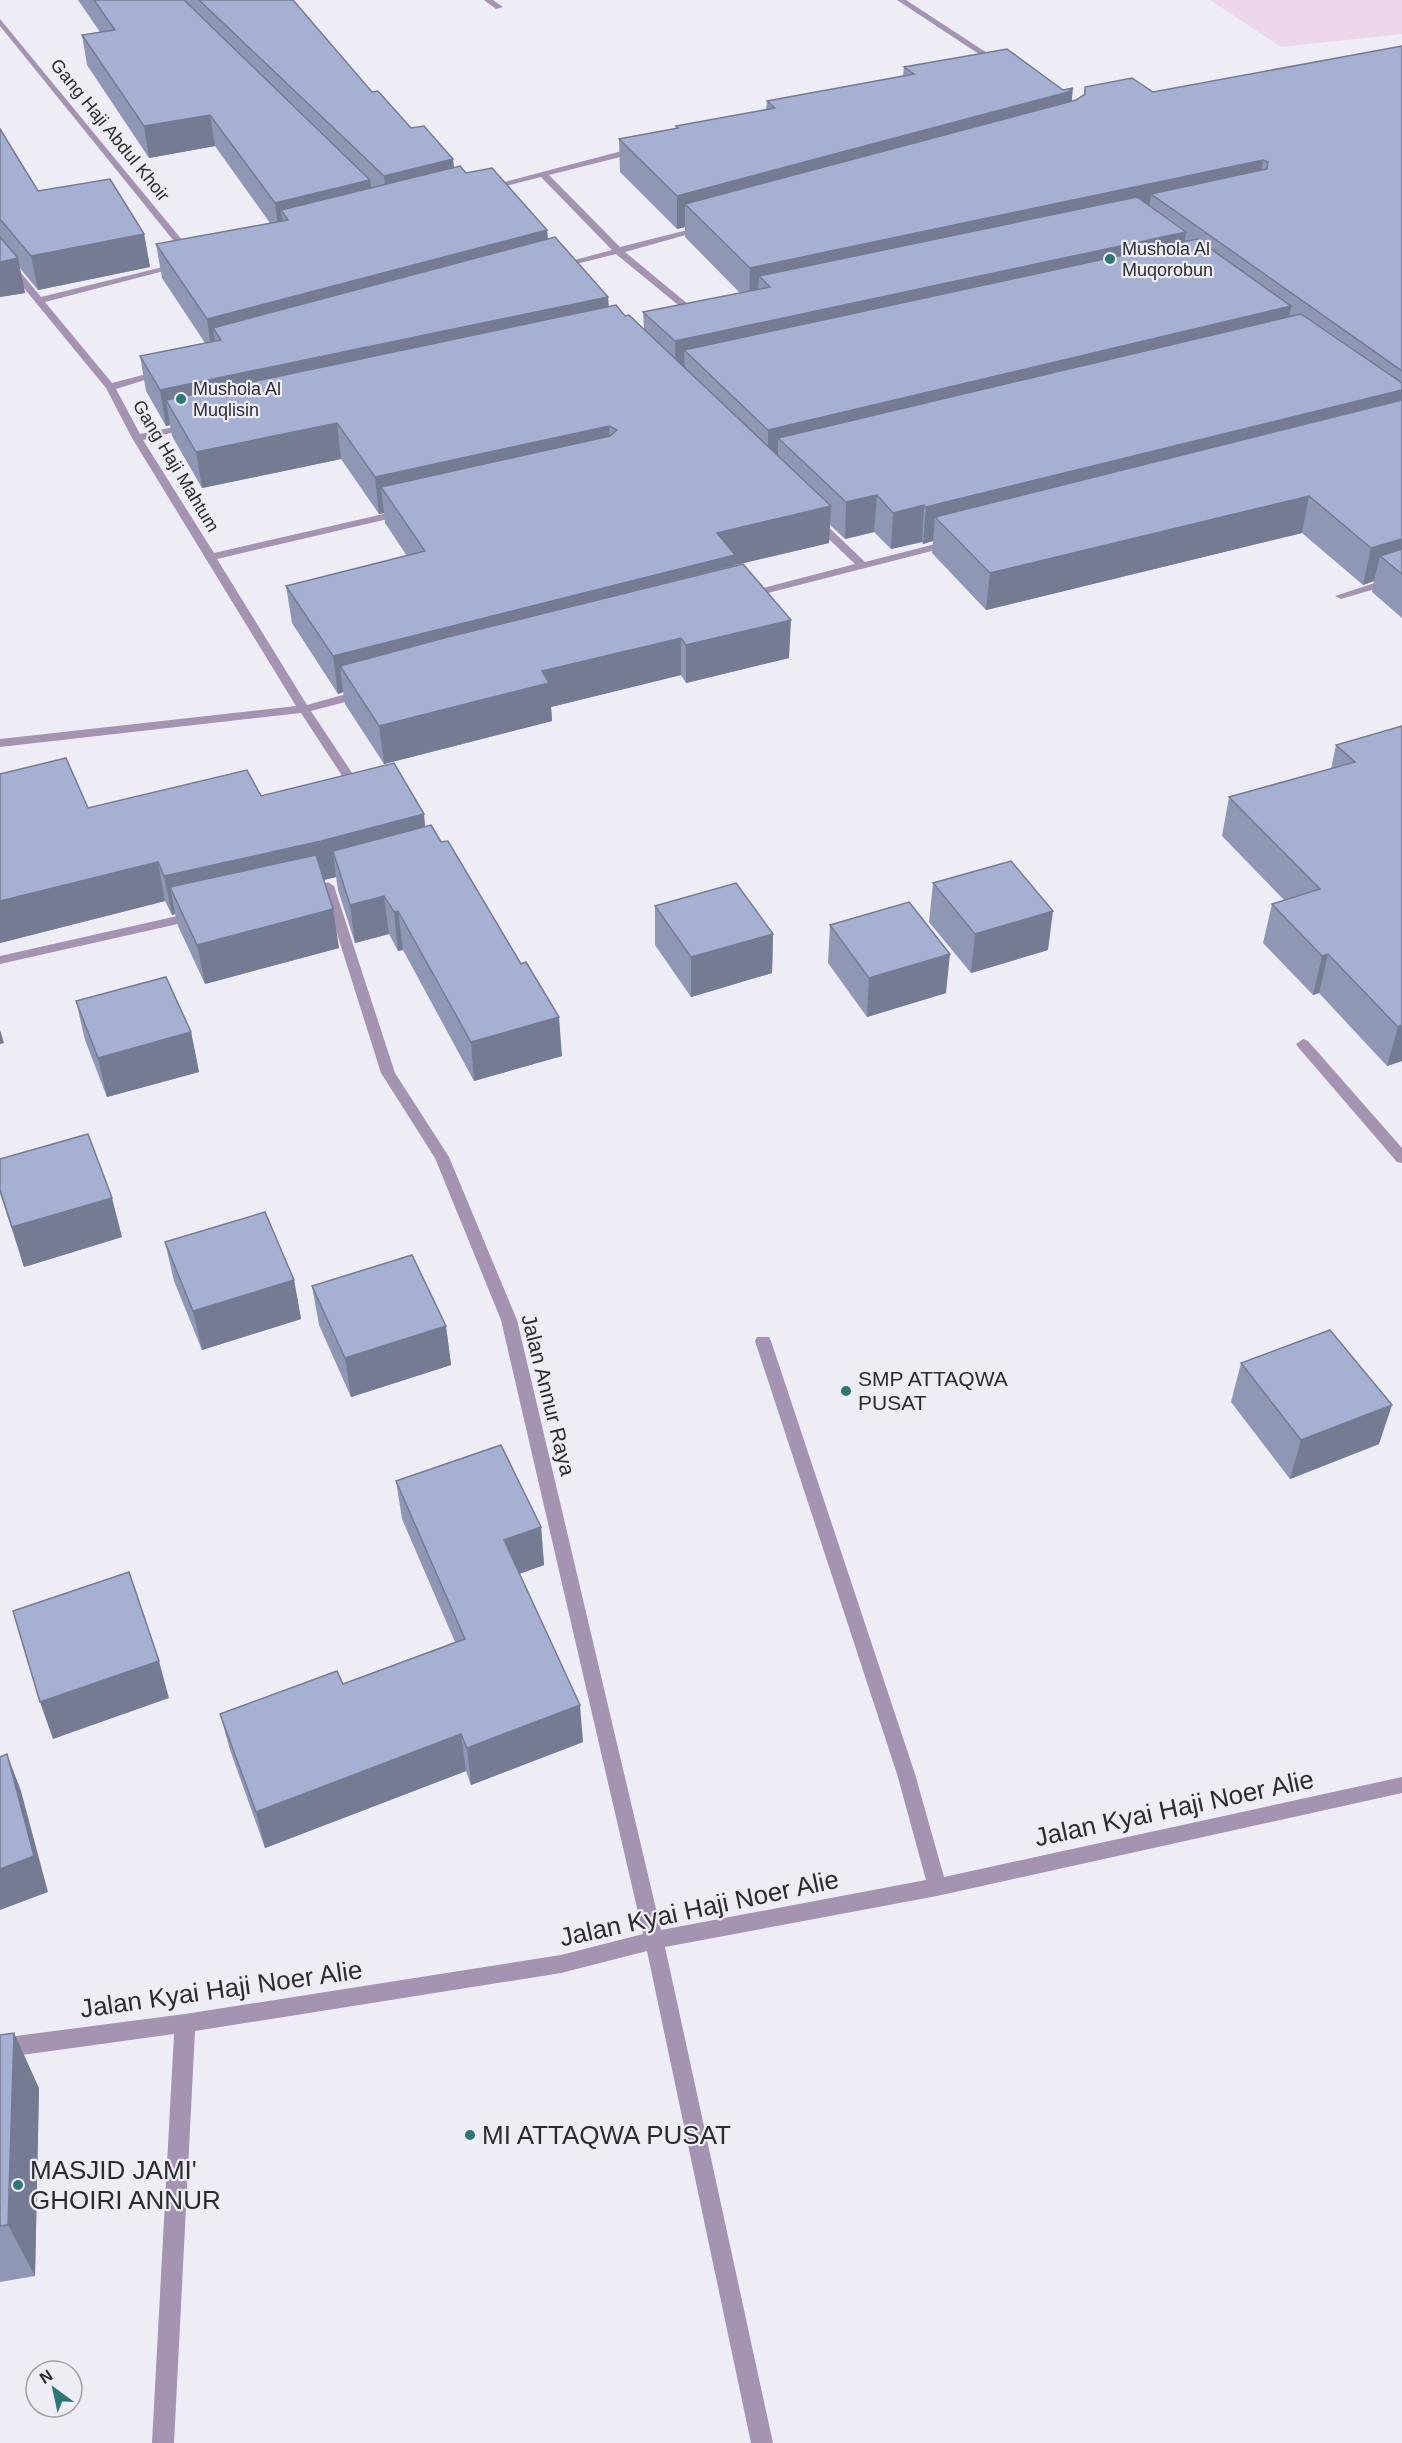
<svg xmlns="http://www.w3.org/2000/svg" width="1402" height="2443" font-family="Helvetica,sans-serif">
<rect width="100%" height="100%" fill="#eeedf5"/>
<path fill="#ecd6e9" d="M 1210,0 L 1402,0 L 1402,34 L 1281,47 Z"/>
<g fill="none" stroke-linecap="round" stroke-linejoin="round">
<g fill="#a593b2" fill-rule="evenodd">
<path d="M 484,0 L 493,0 L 503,7 L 496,9 Z"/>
<path d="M 897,0 L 906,0 L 1004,64 L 997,66 Z"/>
<path d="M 0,19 L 192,252 L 192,256 L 186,256 L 0,26 Z"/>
<path d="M 637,147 L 640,148 L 640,152 L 549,175 L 620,247 L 707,225 L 707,229 L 625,252 L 700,314 L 700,318 L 694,318 L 616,254 L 556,269 L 556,265 L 612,250 L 541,177 L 486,191 L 482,188 Z"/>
<path d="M 0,250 L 3,251 L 41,297 L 183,262 L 183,266 L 45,302 L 112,383 L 162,370 L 167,373 L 116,389 L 140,434 L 189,424 L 194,427 L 143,440 L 214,553 L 405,509 L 410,512 L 405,515 L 217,559 L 307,705 L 364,689 L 370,693 L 368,696 L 311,711 L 364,791 L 362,794 L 354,794 L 301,713 L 0,747 L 0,739 L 296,706 L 132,438 L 106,388 L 0,259 Z"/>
<path d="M 815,517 L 819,518 L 865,562 L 951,540 L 956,543 L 955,545 L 748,598 L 744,597 L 744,593 L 855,564 L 811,522 L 810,520 Z"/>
<path d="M 1402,574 L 1402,581 L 1341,599 L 1335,596 Z"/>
<path d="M 328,882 L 334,886 L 395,1073 L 449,1157 L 517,1320 L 661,1930 L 926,1880 L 897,1774 L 755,1341 L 757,1337 L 769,1337 L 771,1341 L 915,1774 L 944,1877 L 1402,1777 L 1402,1793 L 937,1896 L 665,1947 L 773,2443 L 751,2443 L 647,1951 L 561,1973 L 195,2031 L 174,2443 L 152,2443 L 174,2034 L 0,2058 L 0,2038 L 185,2014 L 561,1955 L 643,1934 L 501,1320 L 435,1158 L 381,1073 L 322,886 Z"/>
<path d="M 195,912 L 202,916 L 200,919 L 0,964 L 0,956 Z"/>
<path d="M 1303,1039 L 1308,1041 L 1402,1148 L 1402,1163 L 1397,1162 L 1298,1047 L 1296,1044 Z"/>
</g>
</g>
<g fill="#8f97b5">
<path d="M 78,0 L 293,0 L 372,92 L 411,128 L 453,159 L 454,168 L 466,173 L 547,230 L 548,239 L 608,297 L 609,307 L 625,316 L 644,329 L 643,312 L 740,293 L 685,237 L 685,227 L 677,229 L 620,172 L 619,139 L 676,129 L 676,126 L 766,110 L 767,101 L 903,76 L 904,67 L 1072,101 L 1076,100 L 1084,95 L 1085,87 L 1153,92 L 1402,46 L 1402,618 L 1372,592 L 1374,581 L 1363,585 L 1302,533 L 986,610 L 932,553 L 933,541 L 923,544 L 922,542 L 891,549 L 874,532 L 845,539 L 830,525 L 829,543 L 735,565 L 789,658 L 686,683 L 681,675 L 551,707 L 552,721 L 384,764 L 345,704 L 343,692 L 338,694 L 292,623 L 286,586 L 407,556 L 385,523 L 384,513 L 379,514 L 341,459 L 202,488 L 172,436 L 170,425 L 166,426 L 146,391 L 140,356 L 205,343 L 162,278 L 156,244 L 270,223 L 215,146 L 149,158 L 87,65 L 82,35 L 100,32 Z"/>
<path d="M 0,129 L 38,191 L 144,234 L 150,267 L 38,290 L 19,267 L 25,293 L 0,297 Z"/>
<path d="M 1402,726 L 1402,1061 L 1387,1066 L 1319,993 L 1313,995 L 1263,943 L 1272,904 L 1284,900 L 1222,836 L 1229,797 L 1331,769 L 1336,745 Z"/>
<path d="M 0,774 L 88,808 L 261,796 L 426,827 L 562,1056 L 474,1081 L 403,950 L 398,951 L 389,934 L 355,943 L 338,890 L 336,877 L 324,880 L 339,948 L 205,984 L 178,926 L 175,914 L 172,915 L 165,901 L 0,943 Z"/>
<path d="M 933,883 L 1048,950 L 971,973 L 929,922 Z"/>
<path d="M 655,906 L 773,934 L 772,973 L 691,997 L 655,945 Z"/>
<path d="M 830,925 L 946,993 L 867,1017 L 828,963 Z"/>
<path d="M 76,1001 L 191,1032 L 199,1072 L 107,1097 L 85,1040 Z"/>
<path d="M 0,1159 L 122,1237 L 24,1267 L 0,1193 Z"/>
<path d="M 165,1242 L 294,1280 L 301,1319 L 202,1350 L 174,1281 Z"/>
<path d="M 312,1286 L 446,1326 L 451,1365 L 351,1397 L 319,1325 Z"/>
<path d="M 1241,1363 L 1379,1444 L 1290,1479 L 1231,1402 Z"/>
<path d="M 396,1481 L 541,1527 L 544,1565 L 519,1574 L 583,1742 L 471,1785 L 466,1771 L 265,1848 L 230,1750 L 220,1714 L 343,1684 L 455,1642 L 402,1519 Z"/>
<path d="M 0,2035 L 39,2088 L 35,2276 L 0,2282 Z"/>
</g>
<g fill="#747b93">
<path d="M 1073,88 L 1070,120 L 685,204 L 685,227 L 677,229 L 677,196 Z"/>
<path d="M 210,115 L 215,146 L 149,158 L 144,126 Z"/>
<path d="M 453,159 L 456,191 L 387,209 L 384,176 Z"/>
<path d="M 1263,160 L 1258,193 L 1151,194 L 1148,216 L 759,276 L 758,300 L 749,302 L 750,268 Z"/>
<path d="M 370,180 L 374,212 L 281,210 L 284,234 L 279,235 L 275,203 Z"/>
<path d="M 547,230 L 549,263 L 213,328 L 217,353 L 212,354 L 207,319 Z"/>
<path d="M 1186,232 L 1181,266 L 684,350 L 685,375 L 676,377 L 675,341 Z"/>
<path d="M 144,234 L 150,267 L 38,290 L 31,256 Z"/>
<path d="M 18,258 L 25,293 L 0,297 L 0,262 Z"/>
<path d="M 608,297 L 609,331 L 166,400 L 170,425 L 166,426 L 160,390 Z"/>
<path d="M 1291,306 L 1285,341 L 778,438 L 778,463 L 768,466 L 768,430 Z"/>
<path d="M 1402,390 L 1402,420 L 935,517 L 933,541 L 923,544 L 926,507 Z"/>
<path d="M 337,423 L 341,459 L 202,488 L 196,452 Z"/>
<path d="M 609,426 L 611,462 L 381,487 L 384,513 L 379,514 L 375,477 Z"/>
<path d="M 877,495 L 874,532 L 845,539 L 846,502 Z"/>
<path d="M 1309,496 L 1302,533 L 986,610 L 990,573 Z"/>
<path d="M 924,505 L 922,542 L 891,549 L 893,513 Z"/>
<path d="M 831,506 L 829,543 L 735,565 L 340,666 L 343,692 L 338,694 L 333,656 L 717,533 Z"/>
<path d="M 1402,539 L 1402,573 L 1380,556 L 1374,581 L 1363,585 L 1371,548 Z"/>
<path d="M 791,620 L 789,658 L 686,683 L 686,645 Z"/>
<path d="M 681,638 L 681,675 L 551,707 L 552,721 L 384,764 L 379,726 L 542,671 Z"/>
<path d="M 424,814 L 428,853 L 333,851 L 336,877 L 182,913 L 170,887 L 175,914 L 172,915 L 164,876 Z"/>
<path d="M 158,862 L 165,901 L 0,943 L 0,901 Z"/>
<path d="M 384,896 L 389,934 L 355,943 L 350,905 Z"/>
<path d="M 333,909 L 339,948 L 205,984 L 197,945 Z"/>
<path d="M 398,911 L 403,950 L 398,951 L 394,912 Z"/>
<path d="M 1053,911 L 1048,950 L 971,973 L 975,934 Z"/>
<path d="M 773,934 L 772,973 L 691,997 L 691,957 Z"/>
<path d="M 950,954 L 946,993 L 867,1017 L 869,978 Z"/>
<path d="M 1328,954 L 1319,993 L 1313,995 L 1322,956 Z"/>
<path d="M 559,1017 L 562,1056 L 474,1081 L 471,1042 Z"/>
<path d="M 1402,1025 L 1402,1061 L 1387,1066 L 1398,1027 Z"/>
<path d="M 0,1030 L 4,1043 L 0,1044 Z"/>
<path d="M 191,1032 L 199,1072 L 107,1097 L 98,1058 Z"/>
<path d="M 112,1198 L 122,1237 L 24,1267 L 12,1227 Z"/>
<path d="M 294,1280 L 301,1319 L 202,1350 L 193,1311 Z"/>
<path d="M 446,1326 L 451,1365 L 351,1397 L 345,1358 Z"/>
<path d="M 1392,1405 L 1379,1444 L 1290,1479 L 1301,1440 Z"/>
<path d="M 541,1527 L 544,1565 L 507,1578 L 504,1540 Z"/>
<path d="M 159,1661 L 169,1698 L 53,1739 L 40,1702 Z"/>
<path d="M 580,1705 L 583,1742 L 471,1785 L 467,1748 Z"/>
<path d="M 461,1734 L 466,1771 L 265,1848 L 256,1812 Z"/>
<path d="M 7,1754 L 21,1791 L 48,1892 L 0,1910 L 0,1869 Z"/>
<path d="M 14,2033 L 39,2088 L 35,2276 L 8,2225 Z"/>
</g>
<g fill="#a6b0d2" stroke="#747b93" stroke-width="1.5">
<path d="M 94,0 L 184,0 L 370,180 L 275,203 L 210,115 L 144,126 L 82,35 L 115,30 Z"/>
<path d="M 199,0 L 293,0 L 372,92 L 378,91 L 411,128 L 424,126 L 453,159 L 384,176 Z"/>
<path d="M 1402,46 L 1402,371 L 1151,194 L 1267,169 L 1268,162 L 1263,160 L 750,268 L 685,204 L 1076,100 L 1085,94 L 1085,87 L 1132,78 L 1153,92 Z"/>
<path d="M 1007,49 L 1063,90 L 1073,88 L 1068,92 L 677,196 L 619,139 L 678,128 L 676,126 L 775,108 L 767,101 L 914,74 L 904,67 Z"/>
<path d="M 0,129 L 38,191 L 110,179 L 144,234 L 31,256 L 0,219 Z"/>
<path d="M 460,166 L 466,173 L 492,168 L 547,230 L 207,319 L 156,244 L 288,220 L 281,210 Z"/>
<path d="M 1137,197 L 1186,232 L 675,341 L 643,312 L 770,287 L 759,276 Z"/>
<path d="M 0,237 L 18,258 L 0,262 Z"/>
<path d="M 555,237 L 608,297 L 160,390 L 140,356 L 221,340 L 213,328 Z"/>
<path d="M 1197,239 L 1291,306 L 768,430 L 684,350 Z"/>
<path d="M 616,305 L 625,316 L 629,315 L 831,506 L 717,533 L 735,555 L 333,656 L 286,586 L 425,551 L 381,487 L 610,436 L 617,430 L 609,426 L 375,477 L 337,423 L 196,452 L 166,400 Z"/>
<path d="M 1301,314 L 1402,383 L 1402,390 L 926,507 L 924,505 L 893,513 L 877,495 L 846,502 L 778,438 Z"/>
<path d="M 1402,400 L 1402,539 L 1371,548 L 1309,496 L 990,573 L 935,517 Z"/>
<path d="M 1402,549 L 1402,574 L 1380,556 Z"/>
<path d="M 743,564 L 791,620 L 686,645 L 681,638 L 542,671 L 549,683 L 379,726 L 340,666 L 448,637 Z"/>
<path d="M 1402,726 L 1402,1025 L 1398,1027 L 1328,954 L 1322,956 L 1272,904 L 1320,889 L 1229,797 L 1355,762 L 1336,745 Z"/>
<path d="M 66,758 L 88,808 L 247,770 L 261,796 L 394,763 L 424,814 L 321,841 L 164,876 L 158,862 L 0,901 L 0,774 Z"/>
<path d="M 431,825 L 441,842 L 448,841 L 521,964 L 526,962 L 559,1017 L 471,1042 L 398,911 L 394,912 L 384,896 L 350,905 L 333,851 Z"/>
<path d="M 316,855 L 333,909 L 197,945 L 170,887 Z"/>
<path d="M 1011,861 L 1053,911 L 975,934 L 933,883 Z"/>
<path d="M 736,883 L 773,934 L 691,957 L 655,906 Z"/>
<path d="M 909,902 L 950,954 L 869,978 L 830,925 Z"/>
<path d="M 166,977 L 191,1032 L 98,1058 L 76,1001 Z"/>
<path d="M 88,1134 L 112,1198 L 12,1227 L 0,1190 L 0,1159 Z"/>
<path d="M 265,1212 L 294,1280 L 193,1311 L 165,1242 Z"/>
<path d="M 412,1255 L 446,1326 L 345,1358 L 312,1286 Z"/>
<path d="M 1330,1330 L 1392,1405 L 1301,1440 L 1241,1363 Z"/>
<path d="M 501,1445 L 541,1527 L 504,1540 L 580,1705 L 467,1748 L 461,1734 L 256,1812 L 220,1714 L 337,1671 L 343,1684 L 465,1639 L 396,1481 Z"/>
<path d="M 129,1572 L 159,1661 L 40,1702 L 13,1611 Z"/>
<path d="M 7,1754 L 34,1856 L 0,1869 L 0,1757 Z"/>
<path d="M 14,2033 L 8,2225 L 0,2226 L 0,2035 Z"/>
</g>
<g fill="#2e7776" stroke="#eeedf5" stroke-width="2">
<circle cx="1110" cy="259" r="6"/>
<circle cx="181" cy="399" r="6"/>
<circle cx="846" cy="1391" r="6"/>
<circle cx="470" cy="2135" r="6"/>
<circle cx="18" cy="2185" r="6"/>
</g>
<g text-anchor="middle" stroke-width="4.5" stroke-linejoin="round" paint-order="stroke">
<g font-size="18" fill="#2c2b2e" stroke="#eeedf5">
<text transform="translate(110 130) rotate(51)" y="6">Gang Haji Abdul Khoir</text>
<text transform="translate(176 466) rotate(59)" y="6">Gang Haji Mahtum</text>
</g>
<g font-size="18" fill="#2c2b2e" stroke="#eeedf5" text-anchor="start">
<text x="1122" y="255">Mushola Al<tspan x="1122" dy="21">Muqorobun</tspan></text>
<text x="193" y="395">Mushola Al<tspan x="193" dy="21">Muqlisin</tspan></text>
</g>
<g font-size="21" fill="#2c2b2e" stroke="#eeedf5" text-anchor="start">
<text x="858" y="1386">SMP ATTAQWA<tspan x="858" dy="24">PUSAT</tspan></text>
</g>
<g font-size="21" fill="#2c2b2e" stroke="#eeedf5">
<text transform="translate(548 1395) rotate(76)" y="7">Jalan Annur Raya</text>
</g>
<g font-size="26" fill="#2c2b2e" stroke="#eeedf5">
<text transform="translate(1174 1808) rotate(-12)" y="9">Jalan Kyai Haji Noer Alie</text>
<text transform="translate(699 1908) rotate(-12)" y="9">Jalan Kyai Haji Noer Alie</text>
<text transform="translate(221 1989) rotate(-8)" y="9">Jalan Kyai Haji Noer Alie</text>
</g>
<g font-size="26" fill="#2c2b2e" stroke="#eeedf5" text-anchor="start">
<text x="482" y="2144">MI ATTAQWA PUSAT</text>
<text x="30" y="2179">MASJID JAMI'<tspan x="30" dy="30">GHOIRI ANNUR</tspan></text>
</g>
</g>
<g transform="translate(54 2389) rotate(327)"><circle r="28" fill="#eeedf5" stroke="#a09fa5" stroke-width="1.5"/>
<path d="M0-4.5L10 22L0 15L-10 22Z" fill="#2e7776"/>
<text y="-9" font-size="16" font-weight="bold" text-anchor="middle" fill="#2c2b2e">N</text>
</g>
</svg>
